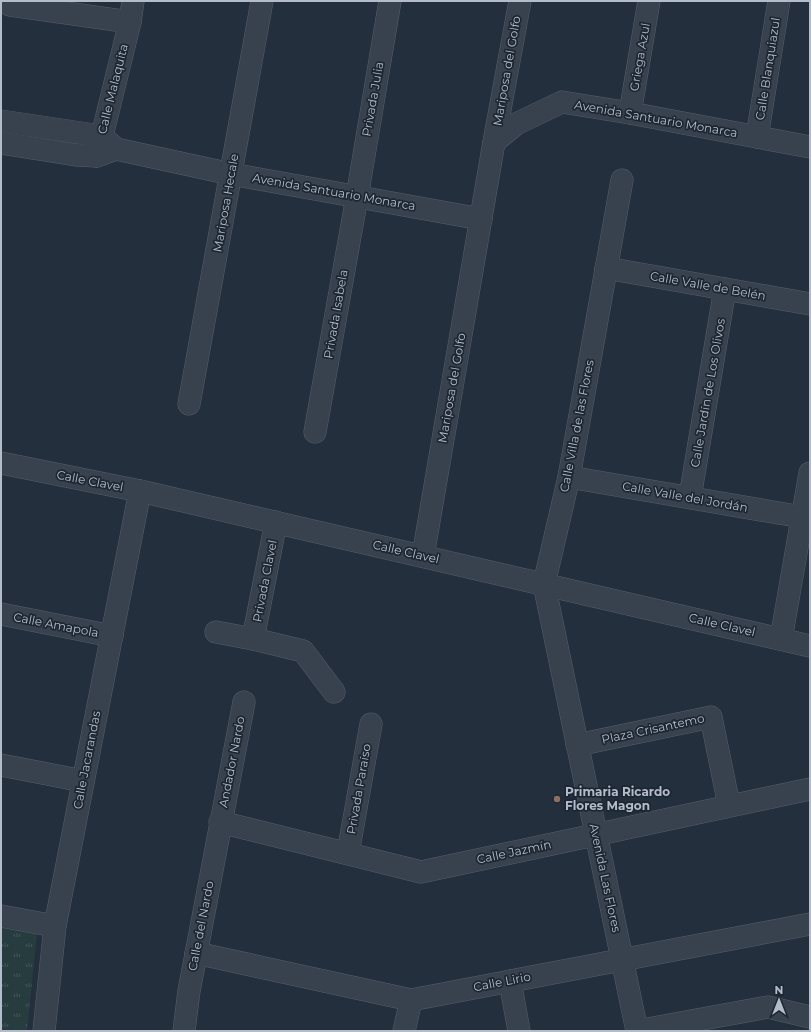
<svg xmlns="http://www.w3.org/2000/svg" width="811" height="1032" font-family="Montserrat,sans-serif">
<defs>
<pattern id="grass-tufts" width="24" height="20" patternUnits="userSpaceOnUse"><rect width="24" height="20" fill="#263c3f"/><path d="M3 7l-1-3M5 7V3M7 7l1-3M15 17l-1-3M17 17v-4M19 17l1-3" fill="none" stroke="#435659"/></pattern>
</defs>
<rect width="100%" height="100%" fill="#242f3e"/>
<path fill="url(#grass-tufts)" d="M 1,927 L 37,934 L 27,1031 L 1,1031 Z"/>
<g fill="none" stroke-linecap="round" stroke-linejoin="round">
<g stroke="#565f6c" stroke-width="23">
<g id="minor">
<path d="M 10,5 L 130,22"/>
<path d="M 630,113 L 649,1"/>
<path d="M 1,121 L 101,136 L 116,149 L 231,174 L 481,219"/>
<path d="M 757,137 L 779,1"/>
<path d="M 494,142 L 516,124 L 562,102 L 630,113 L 810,147"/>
<path d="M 1,143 L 76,155 L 97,156 L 111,151"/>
<path d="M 97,156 L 130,22 L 133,1"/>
<path d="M 622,180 L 569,477 L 544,584 L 637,1031"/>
<path d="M 606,268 L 810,304"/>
<path d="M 189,404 L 262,1"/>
<path d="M 315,432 L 357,197 L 390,1"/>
<path d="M 1,463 L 140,491 L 810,646"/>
<path d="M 569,477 L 802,517"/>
<path d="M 690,497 L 725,289"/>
<path d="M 423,556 L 494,142 L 520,1"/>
<path d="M 1,614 L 112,636"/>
<path d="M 216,632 L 253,639 L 303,651 L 334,692"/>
<path d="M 253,639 L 276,522"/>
<path d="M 781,639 L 810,473"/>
<path d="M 577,745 L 711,717 L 729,805"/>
<path d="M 1,765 L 83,781"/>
<path d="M 220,822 L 421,872 L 810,789"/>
<path d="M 348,853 L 371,724"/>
<path d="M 1,916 L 55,926"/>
<path d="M 196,953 L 411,1000 L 810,924"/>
<path d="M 510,981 L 519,1031"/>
<path d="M 44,1031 L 55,926 L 140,491"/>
<path d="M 184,1031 L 189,991 L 244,702"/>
<path d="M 404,1031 L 411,1000"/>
<path d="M 637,1031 L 768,1007 L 810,1017"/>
</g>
</g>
<use href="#minor" stroke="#38414e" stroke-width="22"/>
</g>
<circle fill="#8d6e63" stroke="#1d2633" stroke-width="1.5" cx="557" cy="799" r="4"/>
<g text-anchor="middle" stroke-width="3.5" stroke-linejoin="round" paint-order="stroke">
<g font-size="12" fill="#b4bcc9" stroke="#1d2633">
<text transform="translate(640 57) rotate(-80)" y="4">Griega Azul</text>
<text transform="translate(768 69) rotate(-81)" y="4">Calle Blanquiazul</text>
<text transform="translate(507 71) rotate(-80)" y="4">Mariposa del Golfo</text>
<text transform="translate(113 89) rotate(-76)" y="4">Calle Malaquita</text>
<text transform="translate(373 99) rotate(-80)" y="4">Privada Julia</text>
<text transform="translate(656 119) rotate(10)" y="4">Avenida Santuario Monarca</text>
<text transform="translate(334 192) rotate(10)" y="4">Avenida Santuario Monarca</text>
<text transform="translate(226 203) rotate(-80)" y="4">Mariposa Hecale</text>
<text transform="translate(708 286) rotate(10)" y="4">Calle Valle de Belén</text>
<text transform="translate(336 314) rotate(-80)" y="4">Privada Isabela</text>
<text transform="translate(452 388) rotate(-80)" y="4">Mariposa del Golfo</text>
<text transform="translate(708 393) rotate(-80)" y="4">Calle Jardín de Los Olivos</text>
<text transform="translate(577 426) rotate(-79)" y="4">Calle Villa de las Flores</text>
<text transform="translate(90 481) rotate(11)" y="4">Calle Clavel</text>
<text transform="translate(685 497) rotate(10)" y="4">Calle Valle del Jordán</text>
<text transform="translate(406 552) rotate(13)" y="4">Calle Clavel</text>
<text transform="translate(265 581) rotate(-79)" y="4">Privada Clavel</text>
<text transform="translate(56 625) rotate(11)" y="4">Calle Amapola</text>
<text transform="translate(722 625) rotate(13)" y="4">Calle Clavel</text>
<text transform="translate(653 729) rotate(-12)" y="4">Plaza Crisantemo</text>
<text transform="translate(87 760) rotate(-79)" y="4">Calle Jacarandas</text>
<text transform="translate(232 762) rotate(-79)" y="4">Andador Nardo</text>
<text transform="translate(359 789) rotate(-80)" y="4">Privada Paraíso</text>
<text transform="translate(514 852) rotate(-12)" y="4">Calle Jazmín</text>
<text transform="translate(605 878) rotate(78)" y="4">Avenida Las Flores</text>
<text transform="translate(201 926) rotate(-79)" y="4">Calle del Nardo</text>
<text transform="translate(502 982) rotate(-11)" y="4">Calle Lirio</text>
</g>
<g font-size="12" font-weight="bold" fill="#b4bcc9" stroke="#1d2633" text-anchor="start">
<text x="565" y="796">Primaria Ricardo<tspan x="565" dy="14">Flores Magon</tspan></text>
</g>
</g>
<rect width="811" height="1032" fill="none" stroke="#b4bcc9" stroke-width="4"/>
<g transform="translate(779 1000)" stroke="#1d2633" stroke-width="3" paint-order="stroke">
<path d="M0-3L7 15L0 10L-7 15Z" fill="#b4bcc9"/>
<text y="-6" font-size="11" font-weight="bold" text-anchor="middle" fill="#b4bcc9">N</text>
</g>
</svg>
